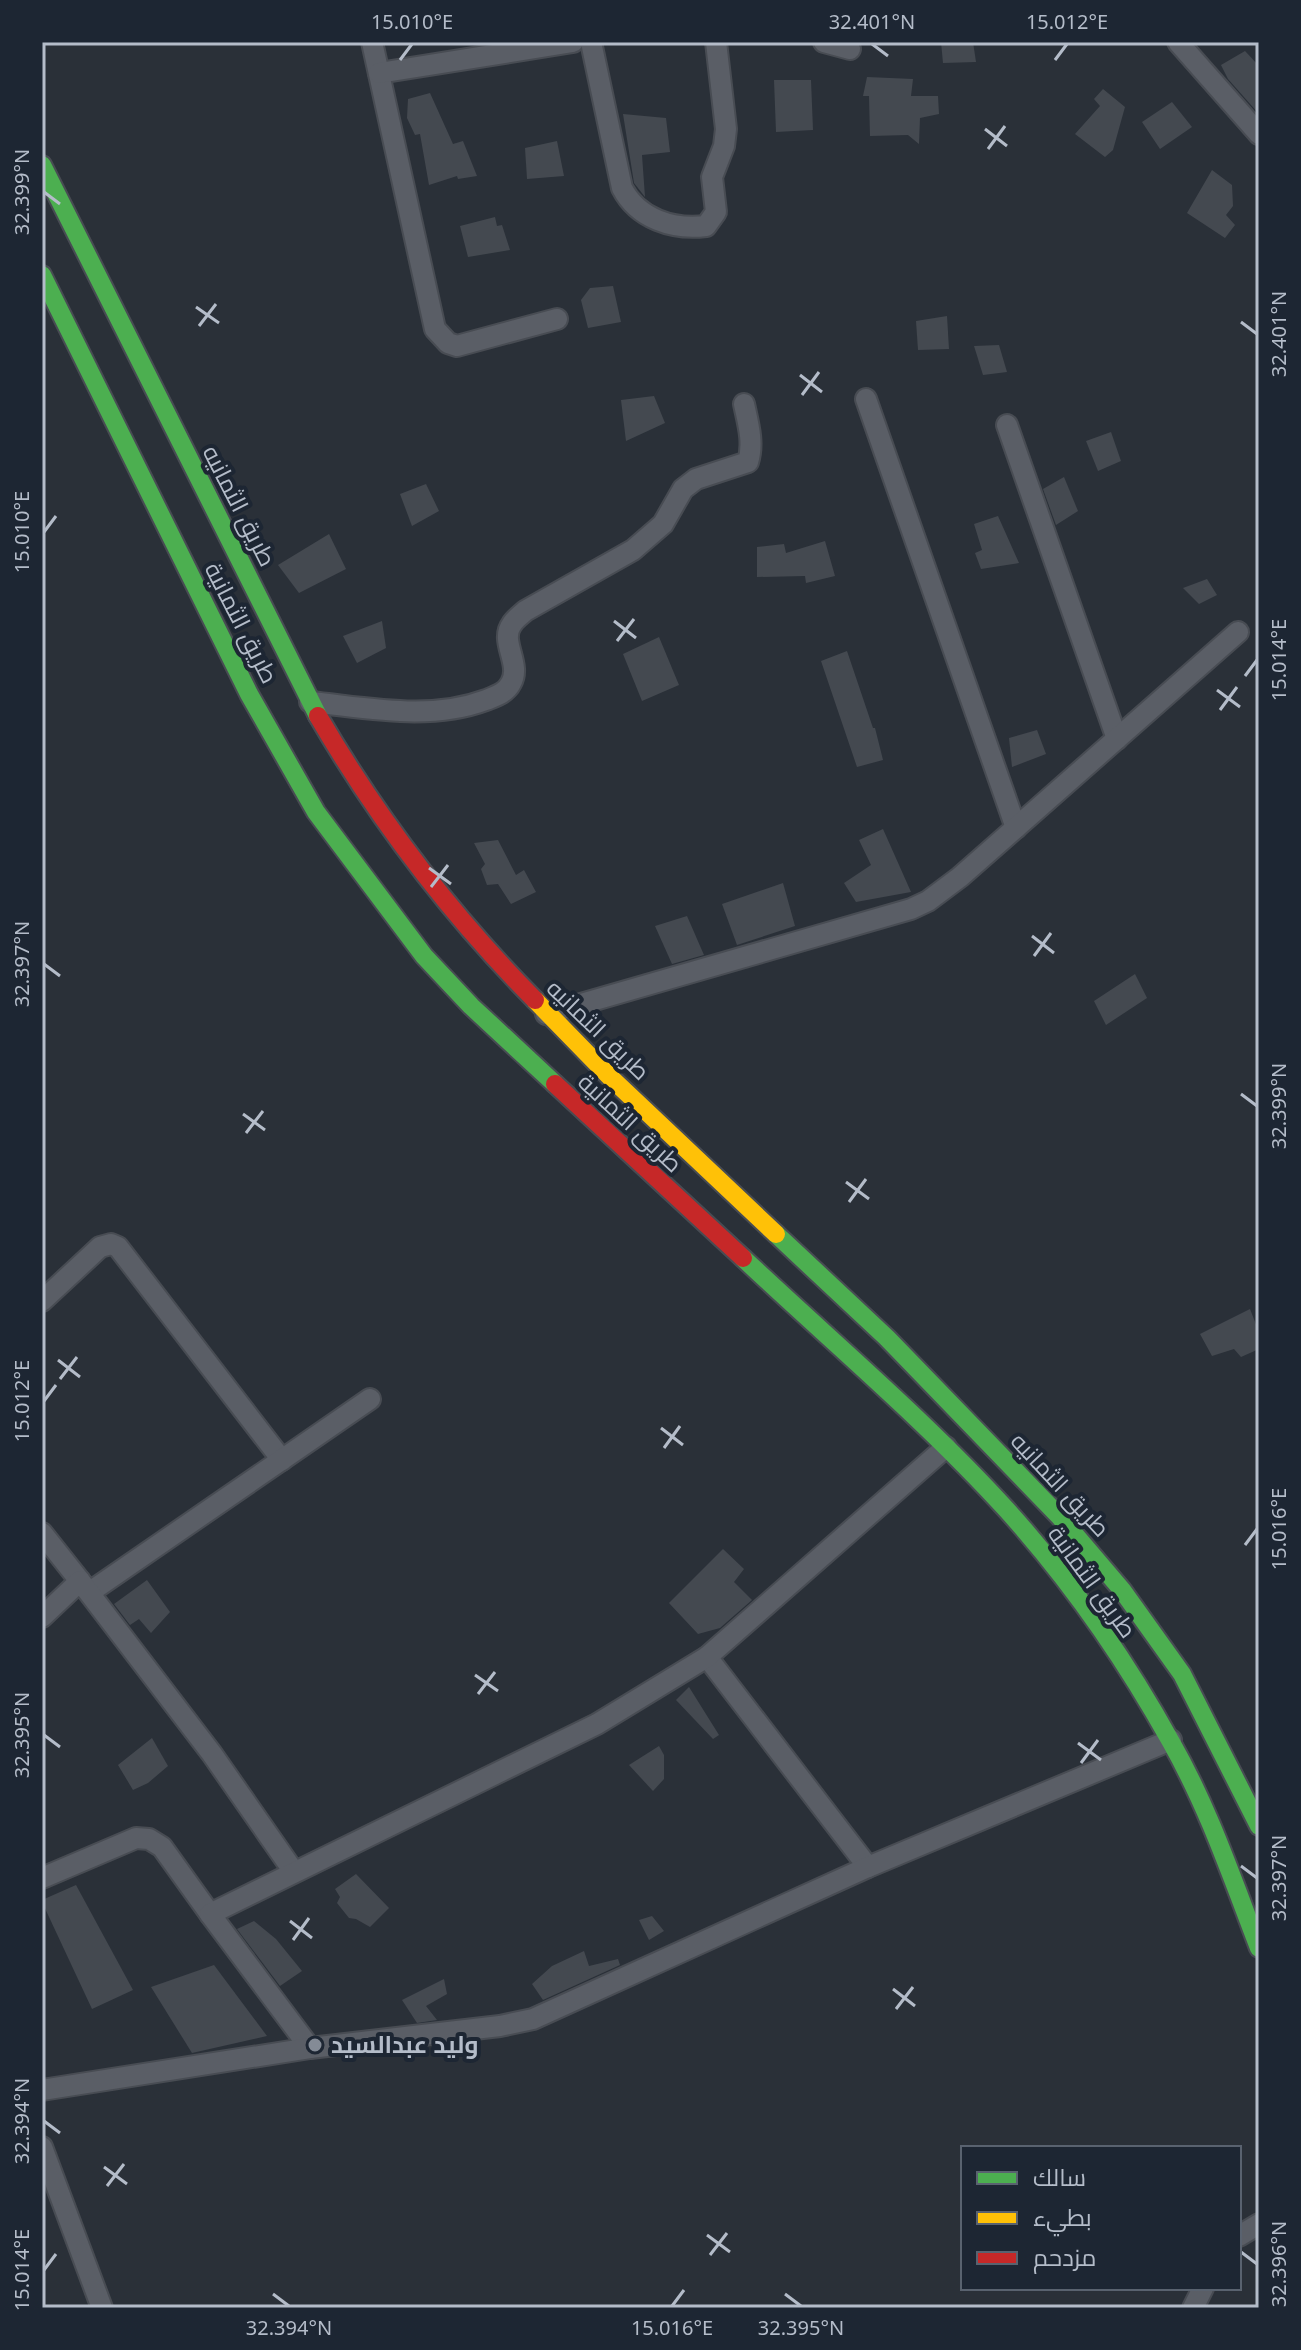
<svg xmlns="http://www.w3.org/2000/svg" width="1301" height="2350" font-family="'Noto Sans',Cairo,sans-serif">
<rect width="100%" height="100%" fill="#2a3038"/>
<g fill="#444950">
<path d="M 941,42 L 973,42 L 976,62 L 943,63 Z"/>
<path d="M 1245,51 L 1259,66 L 1259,114 L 1228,79 L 1221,65 Z"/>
<path d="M 867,77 L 913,79 L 911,96 L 938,96 L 939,114 L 920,118 L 919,144 L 908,135 L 870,136 L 869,96 L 863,96 Z"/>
<path d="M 774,80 L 811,80 L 813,130 L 776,132 Z"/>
<path d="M 1103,89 L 1125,107 L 1113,150 L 1105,157 L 1075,134 L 1100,106 L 1094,99 Z"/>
<path d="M 430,93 L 453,144 L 463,141 L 477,176 L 458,179 L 457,176 L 429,185 L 420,134 L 415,135 L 407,118 L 408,99 Z"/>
<path d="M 1172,102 L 1192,127 L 1160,149 L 1142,122 Z"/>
<path d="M 623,114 L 666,118 L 670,152 L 642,155 L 645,197 L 634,183 Z"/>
<path d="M 557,141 L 564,176 L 527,179 L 525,148 Z"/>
<path d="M 1212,170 L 1232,185 L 1233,206 L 1226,215 L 1235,225 L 1225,238 L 1187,213 Z"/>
<path d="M 495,217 L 497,226 L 502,225 L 510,250 L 468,257 L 460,226 Z"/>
<path d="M 613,286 L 621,322 L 588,328 L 581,300 L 590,288 Z"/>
<path d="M 947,316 L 949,349 L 918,350 L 916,321 Z"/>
<path d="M 999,345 L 1007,372 L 983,375 L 974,346 Z"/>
<path d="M 654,396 L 665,423 L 626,441 L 621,400 Z"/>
<path d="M 1111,432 L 1121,461 L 1098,471 L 1086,441 Z"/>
<path d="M 1064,477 L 1078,511 L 1056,525 L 1043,489 Z"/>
<path d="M 426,484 L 439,511 L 412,526 L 400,494 Z"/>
<path d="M 998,516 L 1019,563 L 981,569 L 975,553 L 982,550 L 974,524 Z"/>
<path d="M 329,534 L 346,569 L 299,593 L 278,565 Z"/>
<path d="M 825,541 L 835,576 L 806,583 L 805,576 L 757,577 L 757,547 L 784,544 L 786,553 Z"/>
<path d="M 1207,579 L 1217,595 L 1199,604 L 1183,588 Z"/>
<path d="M 382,621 L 386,648 L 357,663 L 343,636 Z"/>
<path d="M 659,637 L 679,685 L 642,701 L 623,654 Z"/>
<path d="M 847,651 L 873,728 L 875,728 L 883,760 L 857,767 L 821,661 Z"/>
<path d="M 1037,730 L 1046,754 L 1012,767 L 1009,738 Z"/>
<path d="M 883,829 L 911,892 L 856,902 L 844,883 L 871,865 L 859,840 Z"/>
<path d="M 498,840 L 516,875 L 524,870 L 536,892 L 511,904 L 498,884 L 487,885 L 481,869 L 485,864 L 474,843 Z"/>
<path d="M 783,883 L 795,926 L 737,945 L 722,904 Z"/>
<path d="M 687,916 L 704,955 L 672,964 L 655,926 Z"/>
<path d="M 1135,974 L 1147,998 L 1106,1025 L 1094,1001 Z"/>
<path d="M 1250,1309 L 1259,1332 L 1259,1349 L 1241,1357 L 1234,1349 L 1212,1356 L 1200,1334 Z"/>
<path d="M 723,1549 L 744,1569 L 734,1582 L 752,1600 L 720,1628 L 698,1634 L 669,1603 Z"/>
<path d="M 147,1580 L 170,1612 L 151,1633 L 139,1619 L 130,1625 L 114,1604 Z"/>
<path d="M 689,1687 L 719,1735 L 713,1739 L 676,1700 Z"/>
<path d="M 152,1738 L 168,1766 L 148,1783 L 133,1790 L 118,1765 Z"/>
<path d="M 659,1746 L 664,1755 L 664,1779 L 653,1791 L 629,1765 Z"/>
<path d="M 356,1874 L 389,1908 L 370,1927 L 356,1919 L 349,1918 L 337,1903 L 340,1897 L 335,1889 Z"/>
<path d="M 76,1885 L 133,1990 L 92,2009 L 42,1902 L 42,1900 Z"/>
<path d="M 652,1916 L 664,1931 L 649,1940 L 639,1920 Z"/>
<path d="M 254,1921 L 276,1939 L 302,1971 L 280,1986 L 237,1929 Z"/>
<path d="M 584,1951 L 589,1966 L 618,1959 L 620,1965 L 543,2000 L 532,1984 L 552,1966 Z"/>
<path d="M 214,1965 L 267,2036 L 192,2053 L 151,1987 Z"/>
<path d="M 444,1979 L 447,1994 L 426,2006 L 437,2020 L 417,2023 L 402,2000 Z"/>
</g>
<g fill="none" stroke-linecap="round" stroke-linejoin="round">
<g stroke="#484c53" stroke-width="24">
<g id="street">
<path d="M 372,42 L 435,329 L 448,343 L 457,346 L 557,319"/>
<path d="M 591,42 L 622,188 C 638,219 673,230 706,226 L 716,212 L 712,177 L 724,146 L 726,129 L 716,42"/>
<path d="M 824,42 L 850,49"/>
<path d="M 1178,42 L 1259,134"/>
<path d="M 379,73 L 573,42"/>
<path d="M 866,399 L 1016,828"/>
<path d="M 1007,425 L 1117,739"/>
<path d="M 310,702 C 369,708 430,721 486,700 C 496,696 506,693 511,683 C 522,664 499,641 512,624 C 515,619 521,615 525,611 L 633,550 L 663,524 L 683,489 L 696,479 L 748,462 C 754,443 748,423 744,404"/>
<path d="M 546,1014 L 911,909 L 928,901 L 960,877 L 1238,632"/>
<path d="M 42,1301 L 100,1247 L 111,1244 L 118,1247 L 282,1460"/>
<path d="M 42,1533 L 80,1581"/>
<path d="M 90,1592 L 370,1399"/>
<path d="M 42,1617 L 80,1581 L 212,1754 L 294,1872"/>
<path d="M 707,1657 L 868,1867"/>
<path d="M 42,1878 L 136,1838 L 149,1839 L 162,1847 L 210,1914"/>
<path d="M 310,2048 L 210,1914 L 597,1724 L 707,1657 L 946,1447"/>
<path d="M 42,2090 L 310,2048 L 500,2026 L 533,2019 L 868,1867 L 1171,1740"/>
<path d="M 42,2147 L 102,2308"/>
<path d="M 1239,2236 L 1259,2224"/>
<path d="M 1193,2308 L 1203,2288"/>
</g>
</g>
<g stroke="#484c53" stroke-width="22">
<g id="fast">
<path d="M 42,165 L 318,716"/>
<path d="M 42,275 L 249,694 L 316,812 L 424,956 L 471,1006 L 555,1084"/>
<path d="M 776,1234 L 887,1338 L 1059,1516 L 1122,1590 L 1182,1674 L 1259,1826"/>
<path d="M 743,1258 C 831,1341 925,1420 1006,1509 C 1070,1580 1125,1659 1171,1742 C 1208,1807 1232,1878 1259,1948"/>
</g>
</g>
<g stroke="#484c53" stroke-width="22">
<path id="slow" d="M 535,1000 L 611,1078 L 776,1234"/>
</g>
<g stroke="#484c53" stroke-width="22">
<g id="jam">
<path d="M 318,716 C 378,819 451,915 535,1000"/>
<path d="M 555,1084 L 743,1258"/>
</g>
</g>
<use href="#street" stroke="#5a5e66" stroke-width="20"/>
<use href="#fast" stroke="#4caf50" stroke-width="18"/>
<use href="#slow" stroke="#ffc107" stroke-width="18"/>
<use href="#jam" stroke="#c62828" stroke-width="18"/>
</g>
<path fill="none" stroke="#b4bcc9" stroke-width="3" d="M 872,44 L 888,56M 400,60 L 412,44M 1055,60 L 1067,44M 985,129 L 1007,146M 988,149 L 1005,126M 44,192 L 60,204M 196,307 L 219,323M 1241,322 L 1257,334M 199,326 L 216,304M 800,375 L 822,392M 802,395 L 819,372M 44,532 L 56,516M 614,621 L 636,638M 617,641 L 634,619M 1245,676 L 1257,660M 1217,690 L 1240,707M 1220,710 L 1237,687M 429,868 L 451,884M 431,887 L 448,865M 1032,936 L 1054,953M 1034,956 L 1051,933M 44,964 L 60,976M 1241,1094 L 1257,1106M 243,1114 L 265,1130M 246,1133 L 263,1111M 846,1182 L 869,1199M 849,1202 L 866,1179M 58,1360 L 80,1377M 60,1379 L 77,1357M 44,1401 L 56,1385M 661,1428 L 683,1445M 664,1448 L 680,1426M 1245,1545 L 1257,1529M 475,1675 L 498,1691M 478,1694 L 495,1672M 44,1735 L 60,1747M 1078,1743 L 1101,1760M 1081,1763 L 1098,1740M 1241,1866 L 1257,1878M 290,1921 L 312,1938M 293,1940 L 309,1918M 893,1989 L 915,2006M 896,2009 L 913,1987M 44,2121 L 60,2133M 104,2167 L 127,2184M 107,2186 L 124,2164M 707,2235 L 730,2252M 1241,2252 L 1257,2264M 710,2255 L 727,2233M 44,2270 L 56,2254M 273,2294 L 289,2306M 785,2294 L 801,2306M 672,2306 L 684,2290"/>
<circle fill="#848b96" stroke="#1d2633" stroke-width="3" cx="315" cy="2045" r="8"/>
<g text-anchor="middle" stroke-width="8" stroke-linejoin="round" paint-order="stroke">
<g font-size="24" fill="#b4bcc9" stroke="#1d2633">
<text transform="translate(239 506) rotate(63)" y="8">طريق الثمانيه</text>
<text transform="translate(241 623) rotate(63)" y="8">طريق الثمانية</text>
<text transform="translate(598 1030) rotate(44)" y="8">طريق الثمانيه</text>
<text transform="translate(630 1123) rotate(43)" y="8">طريق الثمانية</text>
<text transform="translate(1060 1485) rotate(47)" y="8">طريق الثمانيه</text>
<text transform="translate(1092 1582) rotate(54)" y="8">طريق الثمانية</text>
</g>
<g font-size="24" font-weight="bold" fill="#b4bcc9" stroke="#1d2633" text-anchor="start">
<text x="331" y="2053">وليد عبدالسيد</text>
</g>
</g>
<rect width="1301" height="2350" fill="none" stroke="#1d2633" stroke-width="88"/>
<rect x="961" y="2146" width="280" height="144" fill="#1d2633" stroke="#59626f" stroke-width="2"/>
<rect x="977" y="2172" width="40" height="12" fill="#4caf50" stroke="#59626f" stroke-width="2"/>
<text x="1033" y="2186" font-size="24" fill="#b4bcc9">سالك</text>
<rect x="977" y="2212" width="40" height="12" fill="#ffc107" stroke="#59626f" stroke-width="2"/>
<text x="1033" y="2226" font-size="24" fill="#b4bcc9">بطيء</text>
<rect x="977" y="2252" width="40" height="12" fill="#c62828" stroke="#59626f" stroke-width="2"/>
<text x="1033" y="2266" font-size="24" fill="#b4bcc9">مزدحم</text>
<rect x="44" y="44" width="1213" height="2262" fill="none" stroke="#b4bcc9" stroke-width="3"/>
<g font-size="20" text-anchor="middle" fill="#b4bcc9">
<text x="412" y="29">15.010°E</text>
<text x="872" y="29">32.401°N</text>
<text x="1067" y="29">15.012°E</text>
<text transform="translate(22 192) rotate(-90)" y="7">32.399°N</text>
<text transform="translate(1279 334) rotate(-90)" y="7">32.401°N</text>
<text transform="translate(22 532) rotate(-90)" y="7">15.010°E</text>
<text transform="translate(1279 660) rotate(-90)" y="7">15.014°E</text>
<text transform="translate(22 964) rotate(-90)" y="7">32.397°N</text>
<text transform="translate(1279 1106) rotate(-90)" y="7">32.399°N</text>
<text transform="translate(22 1401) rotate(-90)" y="7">15.012°E</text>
<text transform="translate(1279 1529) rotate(-90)" y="7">15.016°E</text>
<text transform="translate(22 1735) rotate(-90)" y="7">32.395°N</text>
<text transform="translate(1279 1878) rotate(-90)" y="7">32.397°N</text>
<text transform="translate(22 2121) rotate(-90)" y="7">32.394°N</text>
<text transform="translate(1279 2264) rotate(-90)" y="7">32.396°N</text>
<text transform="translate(22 2270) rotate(-90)" y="7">15.014°E</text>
<text x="289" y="2335">32.394°N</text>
<text x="672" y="2335">15.016°E</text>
<text x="801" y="2335">32.395°N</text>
</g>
</svg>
